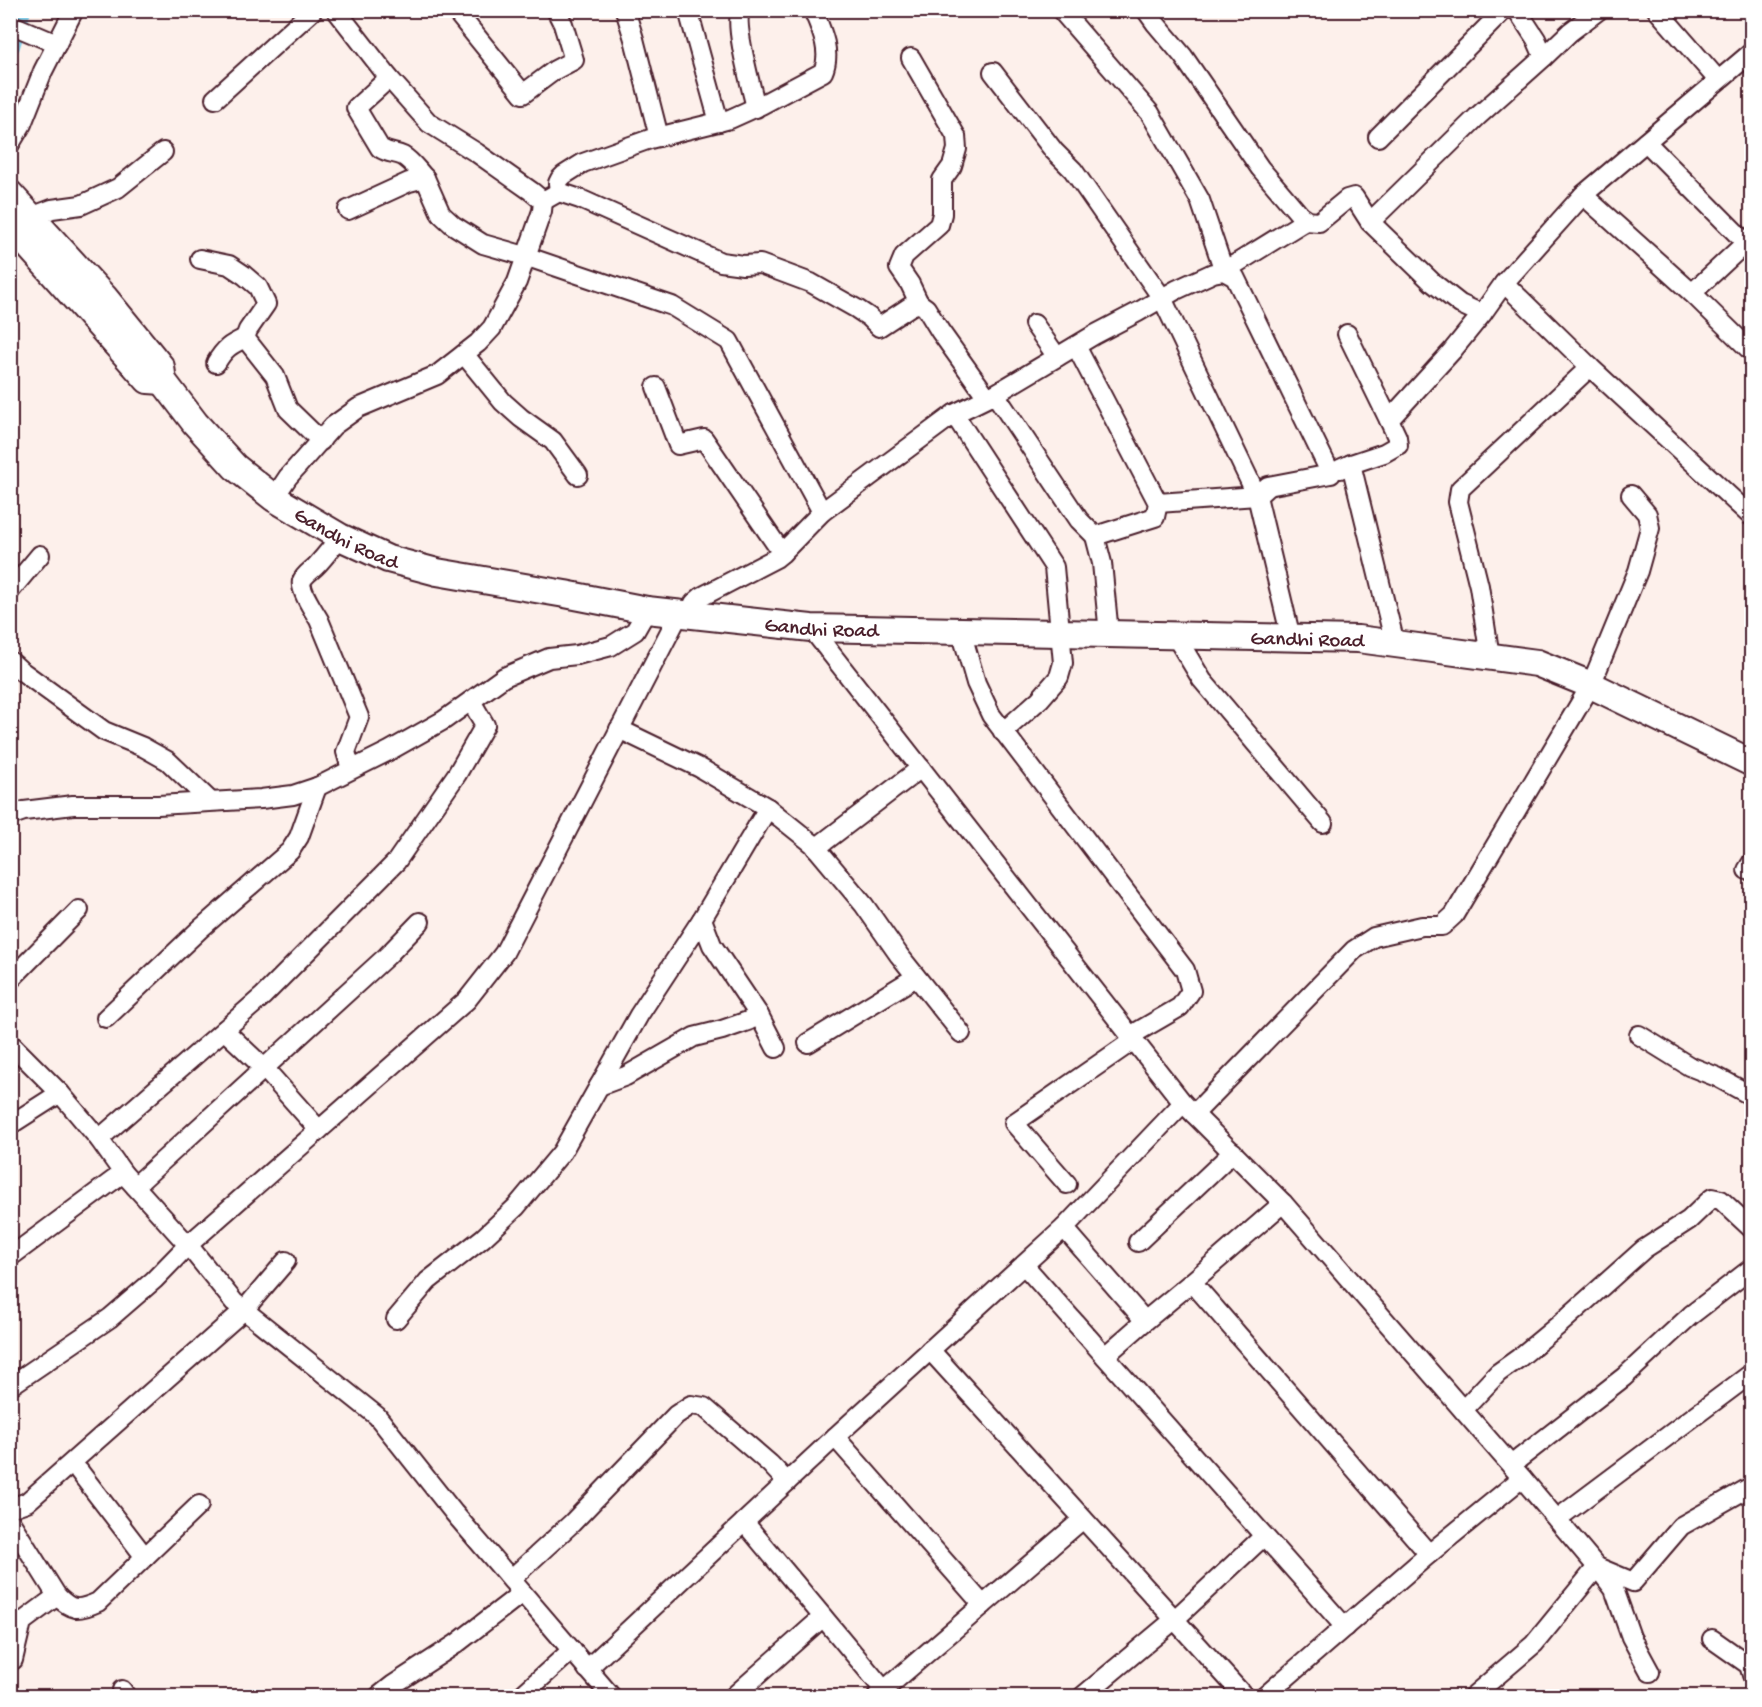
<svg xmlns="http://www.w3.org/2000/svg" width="1762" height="1707" font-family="'Gochi Hand',sans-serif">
<rect width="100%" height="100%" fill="#fdf0eb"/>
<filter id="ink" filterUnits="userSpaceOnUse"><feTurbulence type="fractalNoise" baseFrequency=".0167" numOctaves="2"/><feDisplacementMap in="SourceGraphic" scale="12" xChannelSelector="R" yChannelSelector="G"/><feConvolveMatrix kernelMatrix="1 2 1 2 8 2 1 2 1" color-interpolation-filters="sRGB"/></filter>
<g filter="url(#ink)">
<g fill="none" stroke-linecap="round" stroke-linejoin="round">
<path stroke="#86cde7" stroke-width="20" d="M 10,46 L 21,10"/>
<g stroke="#4a1f2b" stroke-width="22">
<g id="street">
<path d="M 455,10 L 523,94 L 555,70 L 574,60 L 563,24 L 556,10"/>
<path d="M 625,10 L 634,39 L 659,137"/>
<path d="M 688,10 L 719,122"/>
<path d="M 741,10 C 733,23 752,90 756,108"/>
<path d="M 1061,10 L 1150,113 L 1200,200 L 1224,271 L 1305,221 L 1304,218"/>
<path d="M 1146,10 L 1156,24 L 1183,56 L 1260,168 L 1305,221 L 1319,222 L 1347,199 L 1354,197 L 1370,222"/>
<path d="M 1517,10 L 1536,39 L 1544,57 L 1478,116 L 1370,222 L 1432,282 L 1460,304 L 1482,314 L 1504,283 L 1583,195 L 1692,293"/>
<path d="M 1657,10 L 1718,80"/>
<path d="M 10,24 L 57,44"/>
<path d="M 1544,57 L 1570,32 L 1599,10"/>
<path d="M 911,58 L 956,136 L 957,149 L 952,166 L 942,180 L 942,214 L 939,225 L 904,256 L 899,268 L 910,284 L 919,303"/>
<path d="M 993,72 L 1054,151 L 1073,170 L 1162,298 L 1257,496 L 1158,503"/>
<path d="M 389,78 L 356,108 L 380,148 C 389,154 395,152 403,156 C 412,161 418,171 425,178"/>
<path d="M 215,99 L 313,10"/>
<path d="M 1378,137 L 1504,10"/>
<path d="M 1646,142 L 1746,243"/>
<path d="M 10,144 L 22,124 L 43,71 L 74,10"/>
<path d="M 559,192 L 558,183 L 560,179 L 564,175 L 583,163 L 650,139 L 730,119 L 761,105 L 823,72 C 832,52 821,29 813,10"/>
<path d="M 1583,195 L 1752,52"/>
<path d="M 543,201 L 559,192 L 580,199 L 721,262 L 743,265 L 760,264 L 811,283 L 857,309 L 869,317 L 879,327 L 911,306 L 919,303 L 926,308 L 940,331 L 987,397"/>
<path d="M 348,210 L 409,182 L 425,178 L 441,214 L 453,225 L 483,244 L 525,256 L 672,306 L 729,341 L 822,512"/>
<path d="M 31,217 L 52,209 L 81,205 L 118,188 L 163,152"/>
<path d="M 1752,237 L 1692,293 L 1752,352"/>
<path d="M 200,259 L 229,265 L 244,275 L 258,287 L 266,304 L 248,330 L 245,338 L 275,376 L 288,409 L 321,441"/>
<path d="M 1504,283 L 1590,367 L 1752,517"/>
<path d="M 1034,324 L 1057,357"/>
<path d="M 1347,334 L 1389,420"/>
<path d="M 1076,346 L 1158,503 L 1155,517 L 1095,536 L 1102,563 L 1109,634"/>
<path d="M 464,354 L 503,402 L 521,418 L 553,441 L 578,475"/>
<path d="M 216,363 C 225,348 230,345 245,338"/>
<path d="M 656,387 L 678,445 L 704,439 L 782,553 L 822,512 L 954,414 L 1054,567 L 1063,663 L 1059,677 L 1040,699 L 1003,732"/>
<path d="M 995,394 L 1079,520 L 1095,536"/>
<path d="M 954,414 L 995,394 L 1094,335 L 1138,312 L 1176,290 L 1213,273 L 1224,271 L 1235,277 L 1331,474 L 1268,486 L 1257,496 L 1291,638"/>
<path d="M 1351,464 L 1384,453 L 1398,445 L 1397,437 L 1389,420 L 1452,351 L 1482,314"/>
<path d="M 1340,469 L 1351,464 L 1395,644"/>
<path d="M 274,498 L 288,477 L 333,426 L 358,408 L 437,375 L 478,343 L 492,328 L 517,282 L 542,211 L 543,201 L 531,191 L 477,153 L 429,123 L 389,78 L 336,10"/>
<path d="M 340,537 C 332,547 324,558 315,567 C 311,571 304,575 302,581 C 299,589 315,613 319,620 L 359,717 L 346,752 L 351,769"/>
<path d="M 10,591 L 40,555"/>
<path d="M 690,616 L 694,603 L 701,597 L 776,558 L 782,553"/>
<path d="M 811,628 L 1183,1103 L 1283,1203 L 1522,1478 L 1597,1567 L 1614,1589 L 1631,1637 L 1650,1672"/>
<path d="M 961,631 L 976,683 L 991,715 L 1185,970 L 1191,991 L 1180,1007 L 1130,1036"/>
<path d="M 1175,635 L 1202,680 L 1323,823"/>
<path d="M 1490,657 L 1479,586 L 1458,502 L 1460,489 L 1590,367"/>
<path d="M 10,661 L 20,670 L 104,731 L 143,747 L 168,761 L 210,801"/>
<path d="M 619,729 L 700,768 L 768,808 L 813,844 L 864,905 L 899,955 L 961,1033"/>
<path d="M 10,816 L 24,811 L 73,805 L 158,805 L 261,799 L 293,795 L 317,787 L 389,751 L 444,720 L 504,677 L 549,658 L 577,655 L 611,646 L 635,631 L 647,610"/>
<path d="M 816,848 L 921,768"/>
<path d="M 1747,870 L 1752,862"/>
<path d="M 702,919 L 712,945 L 759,1015 L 776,1048"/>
<path d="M 10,980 L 79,910"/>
<path d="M 106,1018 L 199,930 L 290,851 L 299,837 L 317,787"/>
<path d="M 224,1030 L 264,1068 L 319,1130"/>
<path d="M 1639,1035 L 1689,1066 L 1717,1077 L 1752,1096"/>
<path d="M 10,1043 L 60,1093 L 99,1139 L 123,1173 L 188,1245 L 234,1302 L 377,1416 L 454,1513 L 611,1696"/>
<path d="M 808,1043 L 916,977"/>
<path d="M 599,1086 L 626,1076 L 694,1037 L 722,1030 L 748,1021 L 759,1015"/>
<path d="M 1194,1114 L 1354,950 L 1374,937 L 1422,926 L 1442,926 L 1454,915 L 1591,685 L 1638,571 L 1650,528 L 1647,514 L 1631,495"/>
<path d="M 10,1125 L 60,1093"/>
<path d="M 99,1139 L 263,996 L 396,862 L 457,774 L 485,725 L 471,701"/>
<path d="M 1067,1184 L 1014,1123 L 1134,1040"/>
<path d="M 135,1186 L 387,956 L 420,922"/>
<path d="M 1064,1228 L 1145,1321 L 1192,1282 L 1429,1554"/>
<path d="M 1138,1242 L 1233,1152"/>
<path d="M 10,1257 L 123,1173"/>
<path d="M 1024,1265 L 1345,1627"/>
<path d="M 1192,1282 L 1283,1203"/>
<path d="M 396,1319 L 428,1281 L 483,1238 L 516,1207 L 562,1152 L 639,1015 L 702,919 L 768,808"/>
<path d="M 930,1350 L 1244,1696"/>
<path d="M 1105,1356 L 1145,1321"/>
<path d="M 10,1386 L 110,1318 L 154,1280 L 188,1245 L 467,1000 L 504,953 L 679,614"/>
<path d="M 1463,1410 L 1498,1373 L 1519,1358 L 1560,1324 L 1644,1249 L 1689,1220 L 1712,1198 L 1721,1200 L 1752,1229"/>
<path d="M 835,1437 L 983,1605"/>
<path d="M 1511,1465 L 1624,1377 L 1691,1315 L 1752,1268"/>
<path d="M 79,1471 L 145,1557"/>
<path d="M 10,1508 L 27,1502 L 244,1310 L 286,1261"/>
<path d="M 1557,1519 L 1752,1373"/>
<path d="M 10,1521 L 57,1596 C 72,1611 78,1611 98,1602 L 199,1505"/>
<path d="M 744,1522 L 884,1690"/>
<path d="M 511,1579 L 572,1523 L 676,1415 L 691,1405 L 704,1407 L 770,1464 L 787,1482"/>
<path d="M 1712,1639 L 1749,1665 L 1752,1675"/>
<path d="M 13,1660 L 22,1622 L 57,1596"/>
<path d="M 587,1669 L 835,1437 L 1064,1228 L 1183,1103"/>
<path d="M 122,1690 L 126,1696"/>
<path d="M 379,1696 L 393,1685 L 456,1644 L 522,1593"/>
<path d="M 521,1696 L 572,1650"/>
<path d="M 734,1696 L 823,1617"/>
<path d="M 877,1696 L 1083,1519"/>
<path d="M 1083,1696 L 1174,1620 L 1264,1536"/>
<path d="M 1265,1696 L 1429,1554 L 1522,1478"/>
<path d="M 1473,1696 L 1534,1644 L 1597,1567 L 1633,1582 L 1681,1526 L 1752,1486"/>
</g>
</g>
<g stroke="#4a1f2b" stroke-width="30">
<g id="secondary">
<path id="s1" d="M 10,194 L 104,297 L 161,367 L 163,381 L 195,423 L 235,467 L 274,498 L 340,537 L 388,559 L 437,572 L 565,594 L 647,610 L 811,628 L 1358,639 L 1537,663 L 1591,685 L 1752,763"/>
<path d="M 10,225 L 148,380 L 163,381"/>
</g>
</g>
<use href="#street" stroke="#fff" stroke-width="18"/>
<use href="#secondary" stroke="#fff" stroke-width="26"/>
</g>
</g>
<g text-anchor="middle" stroke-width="4.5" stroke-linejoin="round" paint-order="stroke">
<g font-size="21" fill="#4a1f2b" stroke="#fff">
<text dy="7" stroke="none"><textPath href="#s1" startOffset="489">Gandhi Road</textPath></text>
<text dy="7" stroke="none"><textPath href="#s1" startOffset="975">Gandhi Road</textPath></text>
<text dy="7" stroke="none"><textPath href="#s1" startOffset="1461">Gandhi Road</textPath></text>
</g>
</g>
<rect width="1762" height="1707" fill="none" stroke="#fff" stroke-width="36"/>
<rect x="18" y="18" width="1726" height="1671" fill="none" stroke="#4a1f2b" stroke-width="2" filter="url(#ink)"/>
</svg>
